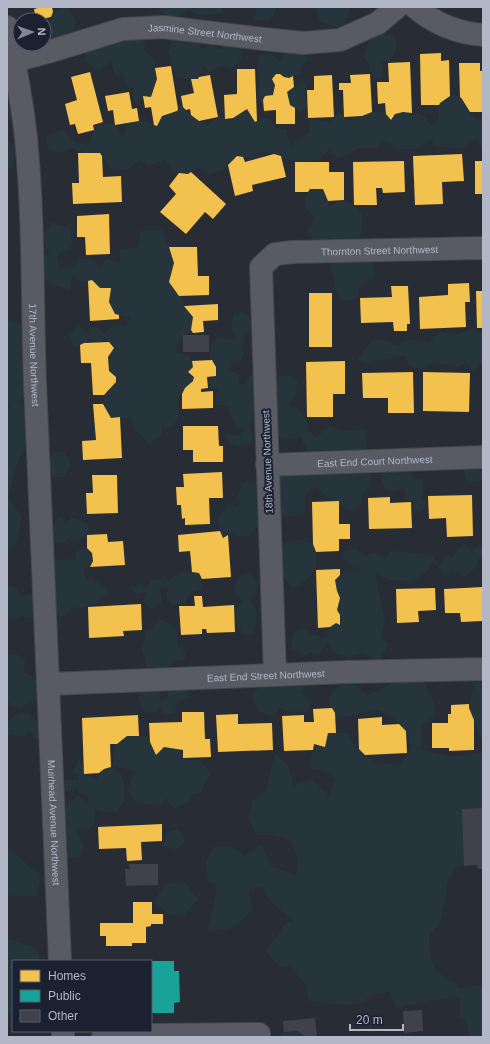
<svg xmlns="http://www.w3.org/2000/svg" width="490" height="1044" font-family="Helvetica,sans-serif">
<rect width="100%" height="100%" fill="#282c35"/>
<g fill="#25353b">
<path d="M 159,7 L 223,7 L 222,13 C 210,15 199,17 189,10 L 177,17 L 165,15 Z"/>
<path d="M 257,7 L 278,7 L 270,20 L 254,21 Z"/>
<path d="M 316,7 L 351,7 L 342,28 L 320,22 Z"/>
<path d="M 60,8 L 67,9 L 77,21 L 71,36 L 58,39 L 53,36 L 49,47 L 23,48 L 22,44 L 44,44 L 44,27 L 47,29 L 53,15 Z"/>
<path d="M 124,31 L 145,39 L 144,51 L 155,59 C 155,66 158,74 157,80 C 156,86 153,91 151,97 L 143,96 L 139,104 L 134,101 L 134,88 L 127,87 L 122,74 L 115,75 L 111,62 L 98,71 L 84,60 L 85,48 Z"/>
<path d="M 384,31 L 395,37 L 397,47 L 390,61 L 381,63 L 384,73 L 380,80 L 371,75 L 369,64 L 363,56 L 370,39 Z"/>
<path d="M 195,33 L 200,49 L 211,45 L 220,50 L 227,43 L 242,51 L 242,59 L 231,69 L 223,65 L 210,72 L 203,66 L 198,79 L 176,78 L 168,52 L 174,37 Z"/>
<path d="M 285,49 L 301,51 L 308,59 L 300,69 L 300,74 L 289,78 L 284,77 L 278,72 L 272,79 L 275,85 L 273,95 L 265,97 L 260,104 L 258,92 L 260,81 L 257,65 L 259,55 L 272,54 L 280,61 Z"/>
<path d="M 7,79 L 18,112 L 7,122 Z"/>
<path d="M 301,83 L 307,84 L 305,97 L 306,108 L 301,112 L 290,105 L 287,92 Z"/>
<path d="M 453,94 L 462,99 L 473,118 L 477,120 L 483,118 L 483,150 L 476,139 L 462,148 L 438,147 L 429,139 L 419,149 L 397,149 L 385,141 L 377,148 L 359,148 L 338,158 L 328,150 L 320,160 L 297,163 L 278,155 L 263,151 L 253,158 L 237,156 L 222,170 L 209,175 L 199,168 L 188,174 L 175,173 L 164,159 L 148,167 L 140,159 L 128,170 L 112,171 L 100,153 L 86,153 L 72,148 L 60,153 L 49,150 L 45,137 L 62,130 L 77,144 L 89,143 L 98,123 L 117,125 L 123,138 L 127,125 L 141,120 L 156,126 L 162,116 L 177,111 L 180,104 L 189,114 L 208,126 L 218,117 L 230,120 L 247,109 L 255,122 L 262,117 L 271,120 L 275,128 L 286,129 L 291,147 L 310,131 L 309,119 L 330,122 L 338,112 L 350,120 L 358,119 L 369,112 L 384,112 L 391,120 L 395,114 C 403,112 420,112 426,118 C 428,120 430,124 431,126 L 440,117 L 437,111 L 440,103 Z"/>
<path d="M 7,141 L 15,146 L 14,166 L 7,171 Z"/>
<path d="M 310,189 L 323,189 L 329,204 L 329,208 L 338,200 C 350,200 354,206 362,214 L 362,228 L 357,245 L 363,259 L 374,266 L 375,275 L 359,288 L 357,298 L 342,301 L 336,292 L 334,279 L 329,267 C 338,254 338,250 330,237 L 326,240 L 313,240 L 307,230 L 315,218 L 305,207 L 305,197 Z"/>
<path d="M 53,222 L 71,229 L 72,246 L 57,255 L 60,268 L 75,265 L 79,259 L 92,258 L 99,266 L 107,259 L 120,263 L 120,250 L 138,247 L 141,231 L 162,230 L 169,247 L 174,263 L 169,282 L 182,299 L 185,306 L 193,317 L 191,330 L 180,339 L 176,346 L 177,352 L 188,355 L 192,361 L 193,367 L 188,372 L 194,377 L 193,381 L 185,388 L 177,401 L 179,415 L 173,427 L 162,426 L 162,435 L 149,443 L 134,429 L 130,418 L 111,418 C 98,396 102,397 119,380 L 109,371 L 108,357 L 114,348 L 105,337 L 100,343 L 90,339 L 75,348 L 69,336 L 79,326 L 88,332 L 95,326 L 104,334 L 114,324 L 126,327 L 130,318 L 115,314 L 109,302 L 111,288 L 100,288 L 92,280 L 82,282 L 72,276 L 70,290 L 53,285 L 41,279 L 39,260 L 50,251 L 45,247 L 44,233 Z"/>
<path d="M 245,312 L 252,322 L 249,333 L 243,338 L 244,355 L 240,362 L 233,363 L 228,368 L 240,375 L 239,385 L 246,384 L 253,371 L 261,371 L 256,416 L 249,429 L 253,436 L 253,443 C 237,448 232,448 223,433 L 238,436 L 247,429 L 236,428 L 229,413 L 228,405 L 216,405 L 215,395 L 219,389 L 210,387 L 208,384 L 209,379 L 216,376 L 216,367 L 209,357 L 212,343 L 219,336 L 226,340 L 235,337 L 231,329 L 233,315 Z"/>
<path d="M 9,320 L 24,325 L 32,355 L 23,370 L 33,386 L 17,401 L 30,413 L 25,447 L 16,467 L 8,499 L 22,517 L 15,546 L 7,548 L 7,410 L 9,408 L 7,398 L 7,322 Z"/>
<path d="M 473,328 L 483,334 L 483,361 L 472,371 L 466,362 L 458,367 L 433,362 L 420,370 L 409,366 L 406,355 L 366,363 L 357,359 L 372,340 L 385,340 L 398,346 L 410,340 L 429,343 L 441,332 L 459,334 Z"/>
<path d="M 290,375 L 298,380 L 296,395 L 287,405 L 300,410 L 308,422 L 306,429 L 316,437 L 330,426 L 343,431 L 364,430 L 367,445 L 355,459 L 366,463 L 371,475 L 372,488 L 361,494 L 362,504 L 351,512 L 323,494 L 318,487 L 305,494 L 305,514 L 281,517 L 274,507 L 273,471 L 325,458 L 321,450 L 308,452 L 300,437 L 280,440 L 274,428 L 278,408 L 276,390 L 278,377 Z"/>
<path d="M 483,447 L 483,481 L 466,482 L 463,465 Z"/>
<path d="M 54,452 L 65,453 L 71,464 L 65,477 L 49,477 L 45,466 Z"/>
<path d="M 390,464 L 400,464 L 410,472 L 413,479 L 421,479 L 424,488 L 421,498 L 426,503 L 422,512 L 414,511 L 412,501 L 403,499 L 406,495 L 403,489 L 390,492 L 382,484 L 381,473 Z"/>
<path d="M 244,482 L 259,483 L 262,494 L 255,508 L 262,522 L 248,536 L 237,537 L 231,533 L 223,538 L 217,520 L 228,504 L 237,507 L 240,502 L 237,497 Z"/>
<path d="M 59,517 L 67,522 L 71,517 L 88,524 L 89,532 L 78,542 L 70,541 L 69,538 L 64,543 L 53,542 L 52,527 Z"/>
<path d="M 300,540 L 313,544 C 321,569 315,577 293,588 L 280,573 L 280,555 L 286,542 Z"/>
<path d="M 465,545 L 472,552 L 477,546 L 483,545 L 483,557 L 477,560 L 477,566 L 465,576 L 451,571 L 446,574 L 433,562 L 426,573 L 411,581 L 391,580 L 375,574 L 385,620 L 381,638 L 389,645 L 379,661 L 363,653 L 349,658 L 333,653 L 327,643 L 317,657 L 312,652 L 305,655 L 291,648 L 293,633 L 304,628 L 312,634 L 325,638 L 330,627 L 336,623 L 340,624 L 340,615 L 337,610 L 340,598 L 337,591 L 335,580 L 346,570 L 358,572 L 361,568 L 351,567 L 342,557 L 346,550 L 356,549 L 364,555 L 375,552 L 385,559 L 391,551 L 431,555 L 440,565 L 446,555 L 453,557 L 458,548 Z"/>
<path d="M 87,548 C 94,555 94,559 90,567 L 84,568 L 86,579 L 93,579 L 107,589 L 108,595 L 94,604 L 82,608 L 75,605 L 63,617 L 54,614 L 51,562 L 63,559 L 75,560 L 76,553 L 81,549 Z"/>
<path d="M 181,571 L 199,573 L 202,579 L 202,589 L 189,594 L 185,603 L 172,605 L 166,596 L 169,589 L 164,585 L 160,588 L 162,603 L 151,609 L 143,602 L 146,592 L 136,595 L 133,588 L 140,583 L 147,586 L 152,580 L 160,580 L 164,577 L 169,581 Z"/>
<path d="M 249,574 L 258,582 L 256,594 L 248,598 L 256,608 L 257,622 L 251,636 C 236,631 237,624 235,610 L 242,600 L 237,597 L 234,590 L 238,577 Z"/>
<path d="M 7,585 L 17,588 L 23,597 L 31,594 L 38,600 L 37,612 L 27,618 L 21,615 L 17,618 L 7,620 Z"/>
<path d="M 159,618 L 176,628 L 178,646 L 186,654 L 184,661 L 178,660 L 166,668 L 147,668 L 142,649 L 146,632 L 153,629 Z"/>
<path d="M 14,653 L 25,659 L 24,673 L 31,676 L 37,682 L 37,699 L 19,708 L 7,702 L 7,655 Z"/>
<path d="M 405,675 L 423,681 L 435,704 L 434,717 L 422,724 L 421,749 L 454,757 L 483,752 L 483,855 L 457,867 L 447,883 L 446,899 L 439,925 L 429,936 L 430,955 L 436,971 L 460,988 L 480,985 L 483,987 L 483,1037 L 469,1037 L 467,1020 L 459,1016 L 460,997 L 447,998 L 396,1008 L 390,992 L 375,994 L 361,1003 L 346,1005 L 309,1001 L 305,984 L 290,966 L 279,967 L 266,951 L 287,921 L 295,922 L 271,902 L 261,886 L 249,890 L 252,909 C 238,926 230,932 207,930 L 216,894 L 216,884 L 208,881 L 206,861 L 213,847 L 232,846 L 245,857 L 261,845 L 272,867 L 296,875 L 298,859 L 290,840 L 272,835 L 257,835 L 248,818 L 253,800 L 265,793 L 275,753 L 288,767 L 294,786 L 311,779 L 329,796 L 336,779 L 322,770 L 309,768 L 314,744 L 325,747 L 328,733 L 347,733 L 357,748 L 375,762 L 399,766 L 411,747 L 408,733 L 395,720 L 379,710 L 337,718 L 328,701 L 334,689 L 351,681 L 367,695 L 384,688 Z"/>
<path d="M 483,677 L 483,743 L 469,708 L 474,683 Z"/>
<path d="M 282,679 L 296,680 L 305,687 L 301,694 L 313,700 L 307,712 L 290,711 L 280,708 L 272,717 L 258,711 L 252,699 L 255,689 L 271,686 Z"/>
<path d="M 167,686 L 187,689 L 188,697 L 177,702 L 175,713 L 165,714 L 160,706 L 157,712 L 144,713 L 138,696 L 147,687 L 159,688 L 161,701 L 168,698 Z"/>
<path d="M 27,712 L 36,721 L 46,721 L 46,735 L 36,740 L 30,731 L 23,737 L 10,734 L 7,742 L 7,721 L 19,713 Z"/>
<path d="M 127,736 L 147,736 L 156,755 L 164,747 L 181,750 L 182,760 L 199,760 L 211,773 L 201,792 L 190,794 L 189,801 L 174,809 L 166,798 L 158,806 L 137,803 L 127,790 L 135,771 L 114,766 L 114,746 Z"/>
<path d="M 79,760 L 83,766 L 84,774 L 96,779 C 101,769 106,766 117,769 L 124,781 L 125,800 L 117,811 L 102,812 L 95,808 L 94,825 L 87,829 L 77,831 L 84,846 L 79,858 L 68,858 L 60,846 L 67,832 L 61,817 L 66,805 L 78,796 L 89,804 L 87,795 L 79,793 L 77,789 L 69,792 L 63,789 L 66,779 L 79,781 L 79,777 L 72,772 Z"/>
<path d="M 178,829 L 185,840 L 176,850 L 163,846 L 168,832 Z"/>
<path d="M 7,850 L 13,852 L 41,877 L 36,897 L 7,895 Z"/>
<path d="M 185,882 L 198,899 L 184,915 L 169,914 L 154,902 L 165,884 Z"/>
<path d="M 7,939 L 36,947 L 40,961 L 13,961 L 13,1014 L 7,1016 Z"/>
<path d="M 297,1031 L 306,1037 L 278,1037 L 284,1032 Z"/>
</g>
<g fill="#f2c14e">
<path d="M 42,7 L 52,7 L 53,12 L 51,17 L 36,20 L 34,9 Z"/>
<path d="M 441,53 L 441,61 L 449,60 L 450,96 L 440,103 L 439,105 L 421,105 L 420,54 Z"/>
<path d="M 410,62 L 412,113 L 403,112 L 395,114 L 391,120 L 386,114 L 385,103 L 378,104 L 377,82 L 389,82 L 388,63 Z"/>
<path d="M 459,63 L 480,63 L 480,71 L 483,71 L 483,112 L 470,112 L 462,99 L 460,97 Z"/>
<path d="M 171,66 L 178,109 L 177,111 L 162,116 L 157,126 L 154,125 L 151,107 L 145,108 L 143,96 L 151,97 L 157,79 L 155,68 Z"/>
<path d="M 237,69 L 255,69 L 257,121 L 255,122 L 247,109 L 233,118 L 225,119 L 224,95 L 237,94 Z"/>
<path d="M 90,72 L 103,122 L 93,125 L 94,130 L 78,134 L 75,124 L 70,125 L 65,104 L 77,100 L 71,77 Z"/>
<path d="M 276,74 L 280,74 L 284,77 L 289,78 L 293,76 L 294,87 L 287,92 L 290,105 L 295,108 L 295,124 L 276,124 L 276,110 L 264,111 L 263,100 L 265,96 L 273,95 L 275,85 L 272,79 Z"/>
<path d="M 370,74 L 372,112 L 362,116 L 344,117 L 343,90 L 339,90 L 339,83 L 351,83 L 350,75 Z"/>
<path d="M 210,75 L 218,117 L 199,121 L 191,115 L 190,109 L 186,110 L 183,107 L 181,96 L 194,93 L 191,79 L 198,79 L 199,77 Z"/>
<path d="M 332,75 L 334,117 L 308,118 L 307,90 L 314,90 L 314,76 Z"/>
<path d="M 129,92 L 132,109 L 137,108 L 139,121 L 115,125 L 113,110 L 108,111 L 105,96 Z"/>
<path d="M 78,153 L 100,153 L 102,156 L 103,177 L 121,176 L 122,202 L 73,204 L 72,183 L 79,183 Z"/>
<path d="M 274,154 L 281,156 L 286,177 L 252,185 L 253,191 L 235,196 L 228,165 L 237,156 L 243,157 L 245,162 Z"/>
<path d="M 462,154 L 464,181 L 442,182 L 443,204 L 415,205 L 413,156 Z"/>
<path d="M 404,161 L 405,192 L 383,193 L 382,188 L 376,188 L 377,205 L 354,205 L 353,162 Z"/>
<rect x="475" y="161" width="8" height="33"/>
<path d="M 295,162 L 329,162 L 329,172 L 344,172 L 344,200 L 328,201 L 323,189 L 310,189 L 308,192 L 295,192 Z"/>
<path d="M 191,172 L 226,204 L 213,219 L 205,212 L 186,234 L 160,212 L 176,194 L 169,186 L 179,173 L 188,174 Z"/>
<path d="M 109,214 L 110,254 L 86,255 L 85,237 L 77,237 L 77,216 Z"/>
<path d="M 169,247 L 197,247 L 198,276 L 209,276 L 209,295 L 179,296 L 169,282 L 174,263 Z"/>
<path d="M 92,280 L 100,288 L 111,288 L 109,302 L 115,314 L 119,315 L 119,319 L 90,321 L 88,281 Z"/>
<path d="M 469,283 L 470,302 L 465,302 L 466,327 L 420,329 L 419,297 L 448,295 L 448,284 Z"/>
<path d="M 391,286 L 408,286 L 410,324 L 407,324 L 407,331 L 394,331 L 393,322 L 361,323 L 360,298 L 392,297 Z"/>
<path d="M 476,291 L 483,291 L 483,328 L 477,328 Z"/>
<rect x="309" y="293" width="23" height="54"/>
<path d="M 218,304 L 218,320 L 203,321 L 204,332 L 193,333 L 191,330 L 193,317 L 184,306 Z"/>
<path d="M 109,342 L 114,348 L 108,357 L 109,371 L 116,377 L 116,382 L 104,395 L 93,395 L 91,363 L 81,363 L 80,345 L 84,343 Z"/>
<path d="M 212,360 L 216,367 L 216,376 L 207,377 L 208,388 L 201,389 L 201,392 L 213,391 L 213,408 L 182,409 L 182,394 L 185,388 L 193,381 L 194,377 L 188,372 L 193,367 L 192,361 Z"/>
<path d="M 345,361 L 345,394 L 333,394 L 333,417 L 307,417 L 306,362 Z"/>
<path d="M 413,372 L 414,413 L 388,413 L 388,398 L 363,398 L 362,373 Z"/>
<path d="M 423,372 L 470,373 L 469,412 L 423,411 Z"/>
<path d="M 93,404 L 103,404 L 111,418 L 120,417 L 122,458 L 83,460 L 82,441 L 96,440 Z"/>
<path d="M 183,426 L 218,426 L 219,446 L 223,446 L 223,462 L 193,462 L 193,450 L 183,450 Z"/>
<path d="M 222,472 L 223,498 L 209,498 L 210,524 L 185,525 L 185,518 L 182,519 L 181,505 L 177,505 L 176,487 L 184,487 L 183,474 Z"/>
<path d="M 92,475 L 117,475 L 118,513 L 87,514 L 86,493 L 93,493 Z"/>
<path d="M 472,495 L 473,536 L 447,537 L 446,518 L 429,519 L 428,496 Z"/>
<path d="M 390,497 L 390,503 L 411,502 L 412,528 L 369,529 L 368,498 Z"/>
<path d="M 339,501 L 339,524 L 350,524 L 350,539 L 339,539 L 339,551 L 316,552 L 313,544 L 312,502 Z"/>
<path d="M 220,531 L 223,538 L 228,535 L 231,577 L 202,579 L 199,573 L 192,572 L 190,551 L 179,552 L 178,535 Z"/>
<path d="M 107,534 L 108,542 L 123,541 L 125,565 L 90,567 L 93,561 L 92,553 L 87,548 L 87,535 Z"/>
<path d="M 340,569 L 340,575 L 335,580 L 337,591 L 340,598 L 337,610 L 340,615 L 340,625 L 336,623 L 330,627 L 318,628 L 316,570 Z"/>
<path d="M 483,587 L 483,621 L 461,622 L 460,613 L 445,613 L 444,589 Z"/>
<path d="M 435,588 L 436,610 L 418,611 L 419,622 L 397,623 L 396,589 Z"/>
<path d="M 194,596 L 202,596 L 203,607 L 234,605 L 235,632 L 207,633 L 206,629 L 202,629 L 202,634 L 181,635 L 179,606 L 195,606 Z"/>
<path d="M 141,604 L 142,630 L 123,631 L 124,636 L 89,638 L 88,607 Z"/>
<path d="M 469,704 L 469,708 L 474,720 L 474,750 L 449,751 L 449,748 L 432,748 L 432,723 L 448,723 L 448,714 L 451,714 L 451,705 Z"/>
<path d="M 332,708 L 335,713 L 336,733 L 328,733 L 325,747 L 314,744 L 313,750 L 284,751 L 282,716 L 304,715 L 304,722 L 314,722 L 313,709 Z"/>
<path d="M 182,712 L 204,712 L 205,739 L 210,739 L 211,757 L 183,758 L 183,750 L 164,747 L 156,755 L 150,742 L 149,723 L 182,722 Z"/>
<path d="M 238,714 L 238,724 L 272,723 L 273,750 L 218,752 L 216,715 Z"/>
<path d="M 138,715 L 139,736 L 127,736 L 117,744 L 110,744 L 111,767 L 104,769 L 99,773 L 84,774 L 82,718 Z"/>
<path d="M 382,717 L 382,725 L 399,724 L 406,731 L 407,753 L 365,755 L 359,749 L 358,719 Z"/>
<path d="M 162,824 L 162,841 L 141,842 L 142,860 L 127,861 L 126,848 L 99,849 L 98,827 Z"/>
<path d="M 133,902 L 152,902 L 152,914 L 163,914 L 163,924 L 151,924 L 151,926 L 146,927 L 146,943 L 132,943 L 132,946 L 106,946 L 106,936 L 100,936 L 100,923 L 133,923 Z"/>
</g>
<path fill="#17a398" d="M 151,961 L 174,961 L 174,971 L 179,971 L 180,1002 L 174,1003 L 174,1013 L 151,1013 Z"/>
<g fill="#3f424c">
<rect x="183" y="335" width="26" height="17"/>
<path d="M 483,808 L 483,869 L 478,869 L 477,865 L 464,866 L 462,809 Z"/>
<path d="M 129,864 L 158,864 L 158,885 L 126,886 L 125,869 L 130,869 Z"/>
<path d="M 422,1010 L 423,1031 L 404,1033 L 403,1011 Z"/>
<path d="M 315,1018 L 317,1037 L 306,1037 L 297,1031 L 284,1032 L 283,1021 Z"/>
</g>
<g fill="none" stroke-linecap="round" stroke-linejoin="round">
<g stroke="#44474e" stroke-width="24">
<g id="minor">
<path d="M 415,7 C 435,24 458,33 483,35"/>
<path id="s1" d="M 7,27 C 15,64 22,101 26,138 C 34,219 32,301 35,383 C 44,575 52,768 60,961"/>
<path id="s2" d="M 7,63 L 48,52 L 123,29 L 163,27 L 264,39 L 303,43 L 340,40 L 378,23 L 397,7"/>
<path id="s3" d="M 267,465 L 483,457"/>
<path id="s4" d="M 275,675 L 261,267 L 275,254 L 293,252 L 483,248"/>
<path id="s5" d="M 49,684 L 347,672 L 483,669"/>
<path d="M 63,1031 L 63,1037"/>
<path d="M 103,1037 L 157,1035 L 259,1034"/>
</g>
</g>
<use href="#minor" stroke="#585b63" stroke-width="22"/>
</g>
<g text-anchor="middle" stroke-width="4" stroke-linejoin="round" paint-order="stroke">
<g font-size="10" fill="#b1b7c7" stroke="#1b2130">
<text dy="4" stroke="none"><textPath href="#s2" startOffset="203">Jasmine Street Northwest</textPath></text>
<text dy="4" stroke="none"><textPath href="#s4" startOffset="532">Thornton Street Northwest</textPath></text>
<text dy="4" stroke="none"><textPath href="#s1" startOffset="330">17th Avenue Northwest</textPath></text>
<text dy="4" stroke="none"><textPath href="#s3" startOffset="108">East End Court Northwest</textPath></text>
<text transform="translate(267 462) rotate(-92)" y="4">18th Avenue Northwest</text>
<text dy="4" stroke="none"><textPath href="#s5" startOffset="217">East End Street Northwest</textPath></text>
<text dy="4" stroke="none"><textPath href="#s1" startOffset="798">Muirhead Avenue Northwest</textPath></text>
</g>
</g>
<rect width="490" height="1044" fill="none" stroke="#b1b7c7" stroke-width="16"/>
<rect x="12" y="960" width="140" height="72" fill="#1b2130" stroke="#575d6c"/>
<rect x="20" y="970" width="20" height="12" fill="#f2c14e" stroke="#575d6c"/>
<text x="48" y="980" font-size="12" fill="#b1b7c7">Homes</text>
<rect x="20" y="990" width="20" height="12" fill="#17a398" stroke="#575d6c"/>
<text x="48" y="1000" font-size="12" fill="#b1b7c7">Public</text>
<rect x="20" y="1010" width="20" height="12" fill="#3f424c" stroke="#575d6c"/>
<text x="48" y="1020" font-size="12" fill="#b1b7c7">Other</text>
<g transform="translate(32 32) rotate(88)"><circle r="19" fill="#1b2130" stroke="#575d6c"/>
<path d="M0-3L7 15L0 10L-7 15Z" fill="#818694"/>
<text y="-6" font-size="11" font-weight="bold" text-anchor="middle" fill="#b1b7c7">N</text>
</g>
<path d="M350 1024v6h53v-6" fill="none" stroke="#b1b7c7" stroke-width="2"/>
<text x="356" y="1024" font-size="12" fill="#b1b7c7" stroke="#1b2130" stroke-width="3" paint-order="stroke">20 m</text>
</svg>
